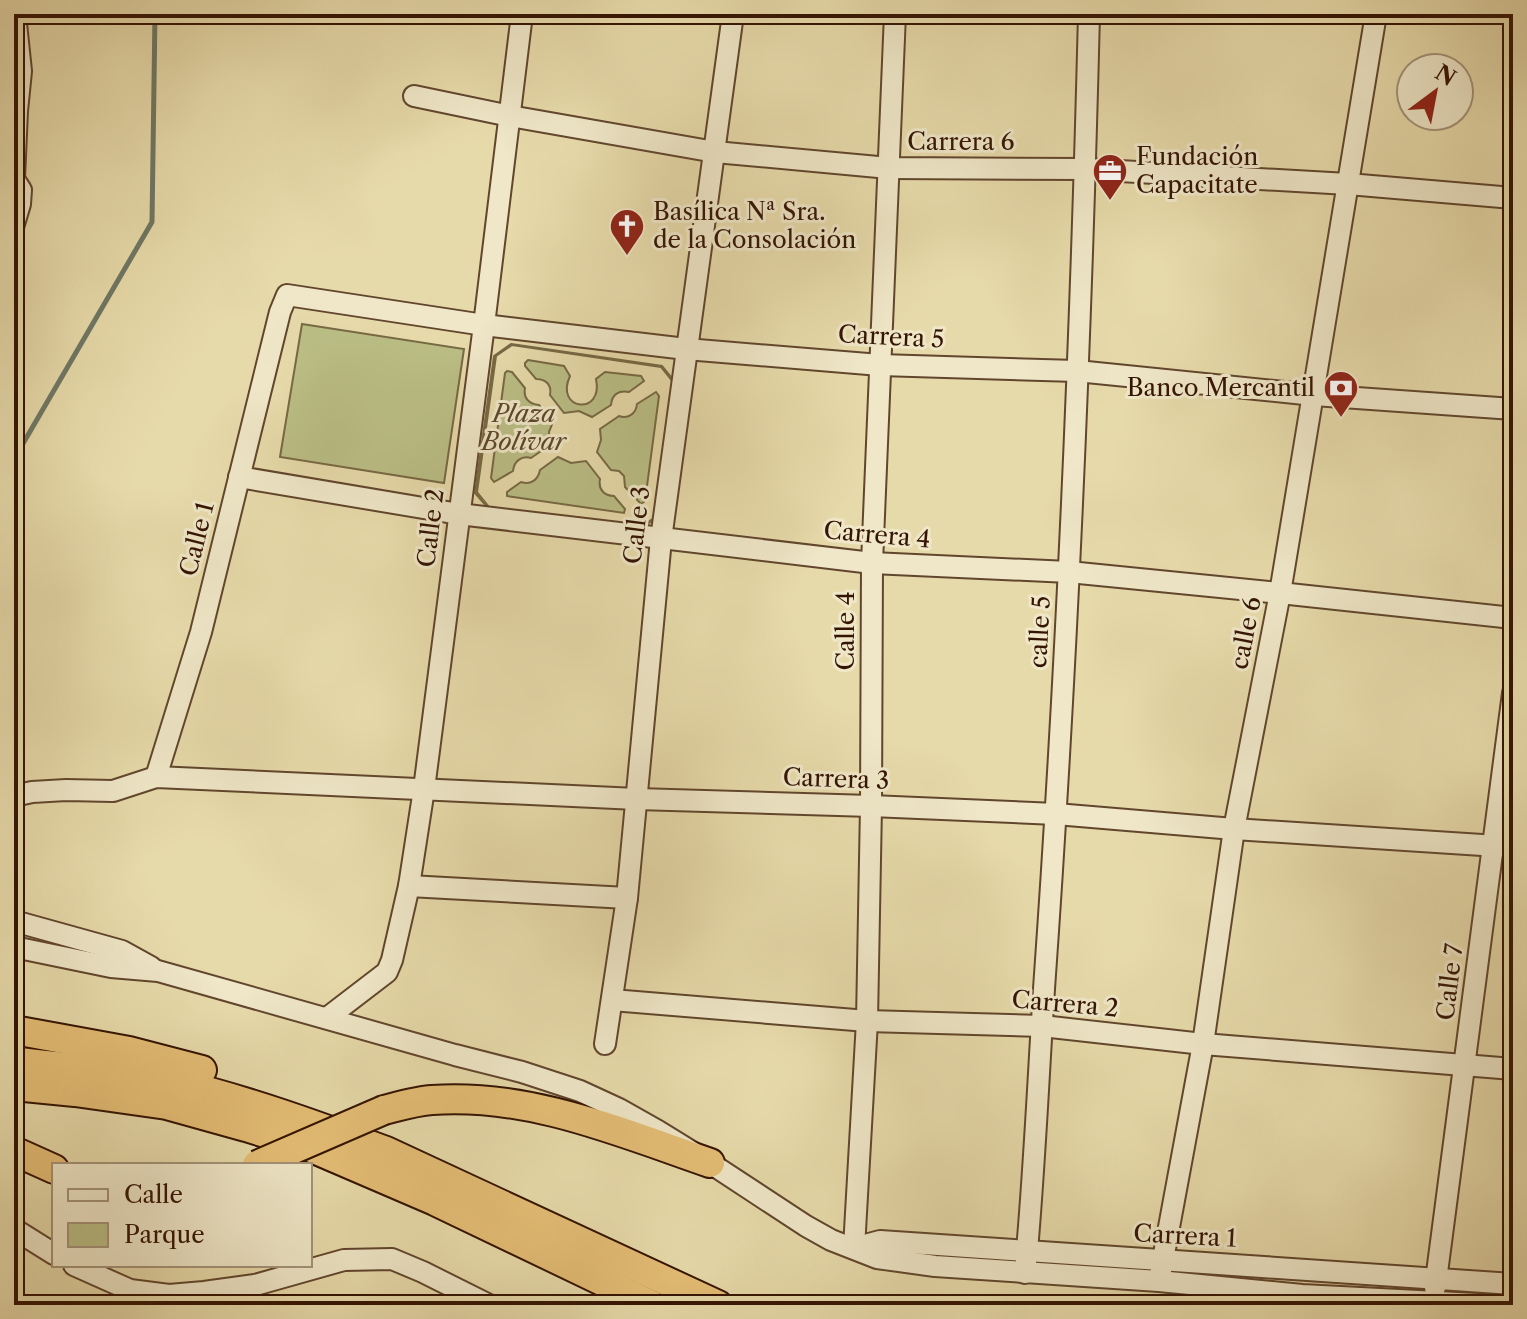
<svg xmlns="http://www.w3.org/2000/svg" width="1527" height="1319" font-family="'Libre Caslon Text',serif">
<rect width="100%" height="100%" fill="#e7daaa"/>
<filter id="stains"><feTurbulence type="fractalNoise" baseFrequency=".0025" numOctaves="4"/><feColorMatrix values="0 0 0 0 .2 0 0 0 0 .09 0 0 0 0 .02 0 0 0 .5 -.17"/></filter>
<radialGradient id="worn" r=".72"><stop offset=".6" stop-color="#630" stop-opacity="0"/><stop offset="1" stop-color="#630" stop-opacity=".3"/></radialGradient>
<g fill="#babe85" stroke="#776944" stroke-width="2" fill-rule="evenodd">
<path d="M 302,324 L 464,349 L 444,483 L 280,457 Z"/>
<path d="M 511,344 L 662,366 L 675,382 L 655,519 L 639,530 L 488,508 L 475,493 L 494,356 ZM 512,345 L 661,367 L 673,382 L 654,518 L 638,529 L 489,507 L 477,492 L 496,356 Z"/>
<path d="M 528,360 L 564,366 L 570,376 C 554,411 604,416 596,379 L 605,372 L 641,376 L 644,381 L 629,392 C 619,390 612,394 611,405 L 592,417 L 579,411 L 564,413 L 550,395 C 552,385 546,379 536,379 L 525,366 L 525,363 Z"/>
<path d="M 507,371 L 512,372 L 525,388 C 523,398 529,404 539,405 L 553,422 L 549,432 L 550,445 L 531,458 C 522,455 514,461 513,471 L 494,482 L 491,478 L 505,373 Z"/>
<path d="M 656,392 L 659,396 L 645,501 L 641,504 L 625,487 L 624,476 L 619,471 L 611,470 L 597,452 L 601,440 L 600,429 L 619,416 C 628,419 636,414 637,404 Z"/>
<path d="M 558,457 L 571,463 L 586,461 L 600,479 C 598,489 604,496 614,496 L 625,509 L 624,513 L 507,496 L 507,492 L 521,482 C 531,485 538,480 540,470 Z"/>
</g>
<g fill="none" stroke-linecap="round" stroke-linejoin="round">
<path stroke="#6f7865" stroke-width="5" d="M 14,459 L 152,222 L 155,14"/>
<g stroke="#61462d" stroke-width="24">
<g id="minor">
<path d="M 414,96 L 510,116 L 715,152 L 889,168 L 1085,169 L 1348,184 L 1513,198"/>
<path d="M 14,224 L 20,204 L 21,190 L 14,179 L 17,111 L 21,71 L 15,14"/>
<path d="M 239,477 L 459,514 L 872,563 L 1069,572 L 1280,593 L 1513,618"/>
<path d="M 156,777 L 201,632 L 280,312 L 287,295 L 484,325 L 686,349 L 880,365 L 1077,371 L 1314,395 L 1513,409"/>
<path d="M 14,796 L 32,792 L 66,790 L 113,791 L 156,777 L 637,799 L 871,806 L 1056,814 L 1234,829 L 1513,847"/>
<path d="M 409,886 L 627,898"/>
<path d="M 14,921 L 122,951 L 151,967"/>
<path d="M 14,947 L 111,967 L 158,971 L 455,1055 L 522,1072 L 580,1091 L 619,1109 L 658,1131 L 710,1163 L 806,1226 L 831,1240 L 877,1258 L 935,1266 L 1159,1281 L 1302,1295 L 1496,1305"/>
<path d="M 612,1000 L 867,1021 L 1042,1026 L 1203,1044 L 1513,1069"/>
<path d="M 327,1018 L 387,972 L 392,960 L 409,886 L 424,789 L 484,325 L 522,14"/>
<path d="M 605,1044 L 627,898 L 661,539 L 733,14"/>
<path d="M 14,1229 L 54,1254"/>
<path d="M 854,1248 L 867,1021 L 871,806 L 872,563 L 895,14"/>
<path d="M 854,1248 L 880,1241 L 1513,1284"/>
<path d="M 74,1265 L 130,1290 L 169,1295 L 204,1292 L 255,1285 L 344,1260 L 392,1259 L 423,1272 L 489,1305"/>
<path d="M 1025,1273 C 1034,1179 1038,1083 1044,989 C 1067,664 1081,339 1089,14"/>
<path d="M 1159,1281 L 1203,1044 L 1234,829 L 1280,593 L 1376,14"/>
<path d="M 1435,1288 L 1513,693"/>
</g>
</g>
<g stroke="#341403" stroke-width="32">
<g id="highway">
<path d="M 14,1030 L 129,1051 L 202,1070"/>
<path d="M 14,1061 C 66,1068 120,1070 171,1082 C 244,1099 315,1125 386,1151 L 718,1305"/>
<path d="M 14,1086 L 75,1092 L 167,1105 L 246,1127 L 307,1146 L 435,1201 L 652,1305"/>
<path d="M 384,1110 C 400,1106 416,1101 432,1100 C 529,1093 620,1132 710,1163"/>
<path d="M 14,1151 L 54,1169"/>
</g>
</g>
<use href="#minor" stroke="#efe7c8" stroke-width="20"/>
<use href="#highway" stroke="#e4bd75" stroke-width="28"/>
<g stroke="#341403" stroke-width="32" stroke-linecap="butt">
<path id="highway-bridge" d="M 257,1165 L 384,1110"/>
</g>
<use href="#highway-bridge" stroke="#e4bd75" stroke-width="28"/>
</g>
<defs>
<g id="office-pin" transform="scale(1.8)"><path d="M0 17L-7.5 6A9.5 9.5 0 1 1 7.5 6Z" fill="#8f2418" stroke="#efe7c8"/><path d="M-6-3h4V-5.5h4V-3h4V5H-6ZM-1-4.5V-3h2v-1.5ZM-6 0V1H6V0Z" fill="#fff"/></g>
<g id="church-pin" transform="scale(1.8)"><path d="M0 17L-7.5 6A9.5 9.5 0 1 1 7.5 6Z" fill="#8f2418" stroke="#efe7c8"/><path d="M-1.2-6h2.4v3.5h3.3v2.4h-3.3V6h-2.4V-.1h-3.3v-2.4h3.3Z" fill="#fff"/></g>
<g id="bank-pin" transform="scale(1.8)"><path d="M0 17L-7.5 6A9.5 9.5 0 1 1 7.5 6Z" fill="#8f2418" stroke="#efe7c8"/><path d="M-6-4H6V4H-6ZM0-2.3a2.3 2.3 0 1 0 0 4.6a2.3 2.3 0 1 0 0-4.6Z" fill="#fff"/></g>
</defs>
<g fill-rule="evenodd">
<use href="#office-pin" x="1110" y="171"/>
<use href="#church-pin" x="627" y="226"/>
<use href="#bank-pin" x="1341" y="388"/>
</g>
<g text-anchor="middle" stroke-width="6" stroke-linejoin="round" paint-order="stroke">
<g font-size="24" fill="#341403" stroke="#efe7c8">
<text x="961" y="150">Carrera 6</text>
<text transform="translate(891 337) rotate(3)" y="8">Carrera 5</text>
<text transform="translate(637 525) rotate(-83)" y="8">Calle 3</text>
<text transform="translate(431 528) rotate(-83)" y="8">Calle 2</text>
<text transform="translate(877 535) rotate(5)" y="8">Carrera 4</text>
<text transform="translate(197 539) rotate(-76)" y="8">Calle 1</text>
<text transform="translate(846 631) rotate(-90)" y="8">Calle 4</text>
<text transform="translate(1040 632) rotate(-87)" y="8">calle 5</text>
<text transform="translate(1246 633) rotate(-79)" y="8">calle 6</text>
<text transform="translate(836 779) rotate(2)" y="8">Carrera 3</text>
<text transform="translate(1450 982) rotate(-83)" y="8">Calle 7</text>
<text transform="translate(1065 1004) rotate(5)" y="8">Carrera 2</text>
<text transform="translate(1185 1236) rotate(3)" y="8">Carrera 1</text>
</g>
<g font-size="24" fill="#341403" stroke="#efe7c8" text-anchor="start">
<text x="1136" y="165">Fundación<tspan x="1136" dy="28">Capacitate</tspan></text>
<text x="653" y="220">Basílica Nª Sra.<tspan x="653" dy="28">de la Consolación</tspan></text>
<text x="1315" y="396" text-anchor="end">Banco Mercantil</text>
</g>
<g font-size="24" font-style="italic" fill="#5c472a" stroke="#efe7c8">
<text x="524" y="422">Plaza<tspan x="524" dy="28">Bolívar</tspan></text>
</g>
</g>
<rect width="1527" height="1319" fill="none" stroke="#e7daaa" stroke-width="48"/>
<rect x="16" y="16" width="1495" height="1287" fill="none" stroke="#341403" stroke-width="4"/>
<rect x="24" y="24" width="1479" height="1271" fill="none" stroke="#341403" stroke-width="2"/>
<rect x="52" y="1163" width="260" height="104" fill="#efe7c8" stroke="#a49379" stroke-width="2"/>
<rect x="68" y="1189" width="40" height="12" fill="#efe7c8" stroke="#a49379" stroke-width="2"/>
<text x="124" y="1203" font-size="24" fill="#341403">Calle</text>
<rect x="68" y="1223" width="40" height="24" fill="#babe85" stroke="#a49379" stroke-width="2"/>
<text x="124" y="1243" font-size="24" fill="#341403">Parque</text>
<g transform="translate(1435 92) rotate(32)"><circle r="38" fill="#efe7c8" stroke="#a49379" stroke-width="2"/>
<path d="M0-6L14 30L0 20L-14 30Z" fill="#8f2418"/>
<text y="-12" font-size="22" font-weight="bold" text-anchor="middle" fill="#341403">N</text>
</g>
<rect width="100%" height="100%" filter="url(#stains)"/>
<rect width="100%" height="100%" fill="url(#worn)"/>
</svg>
